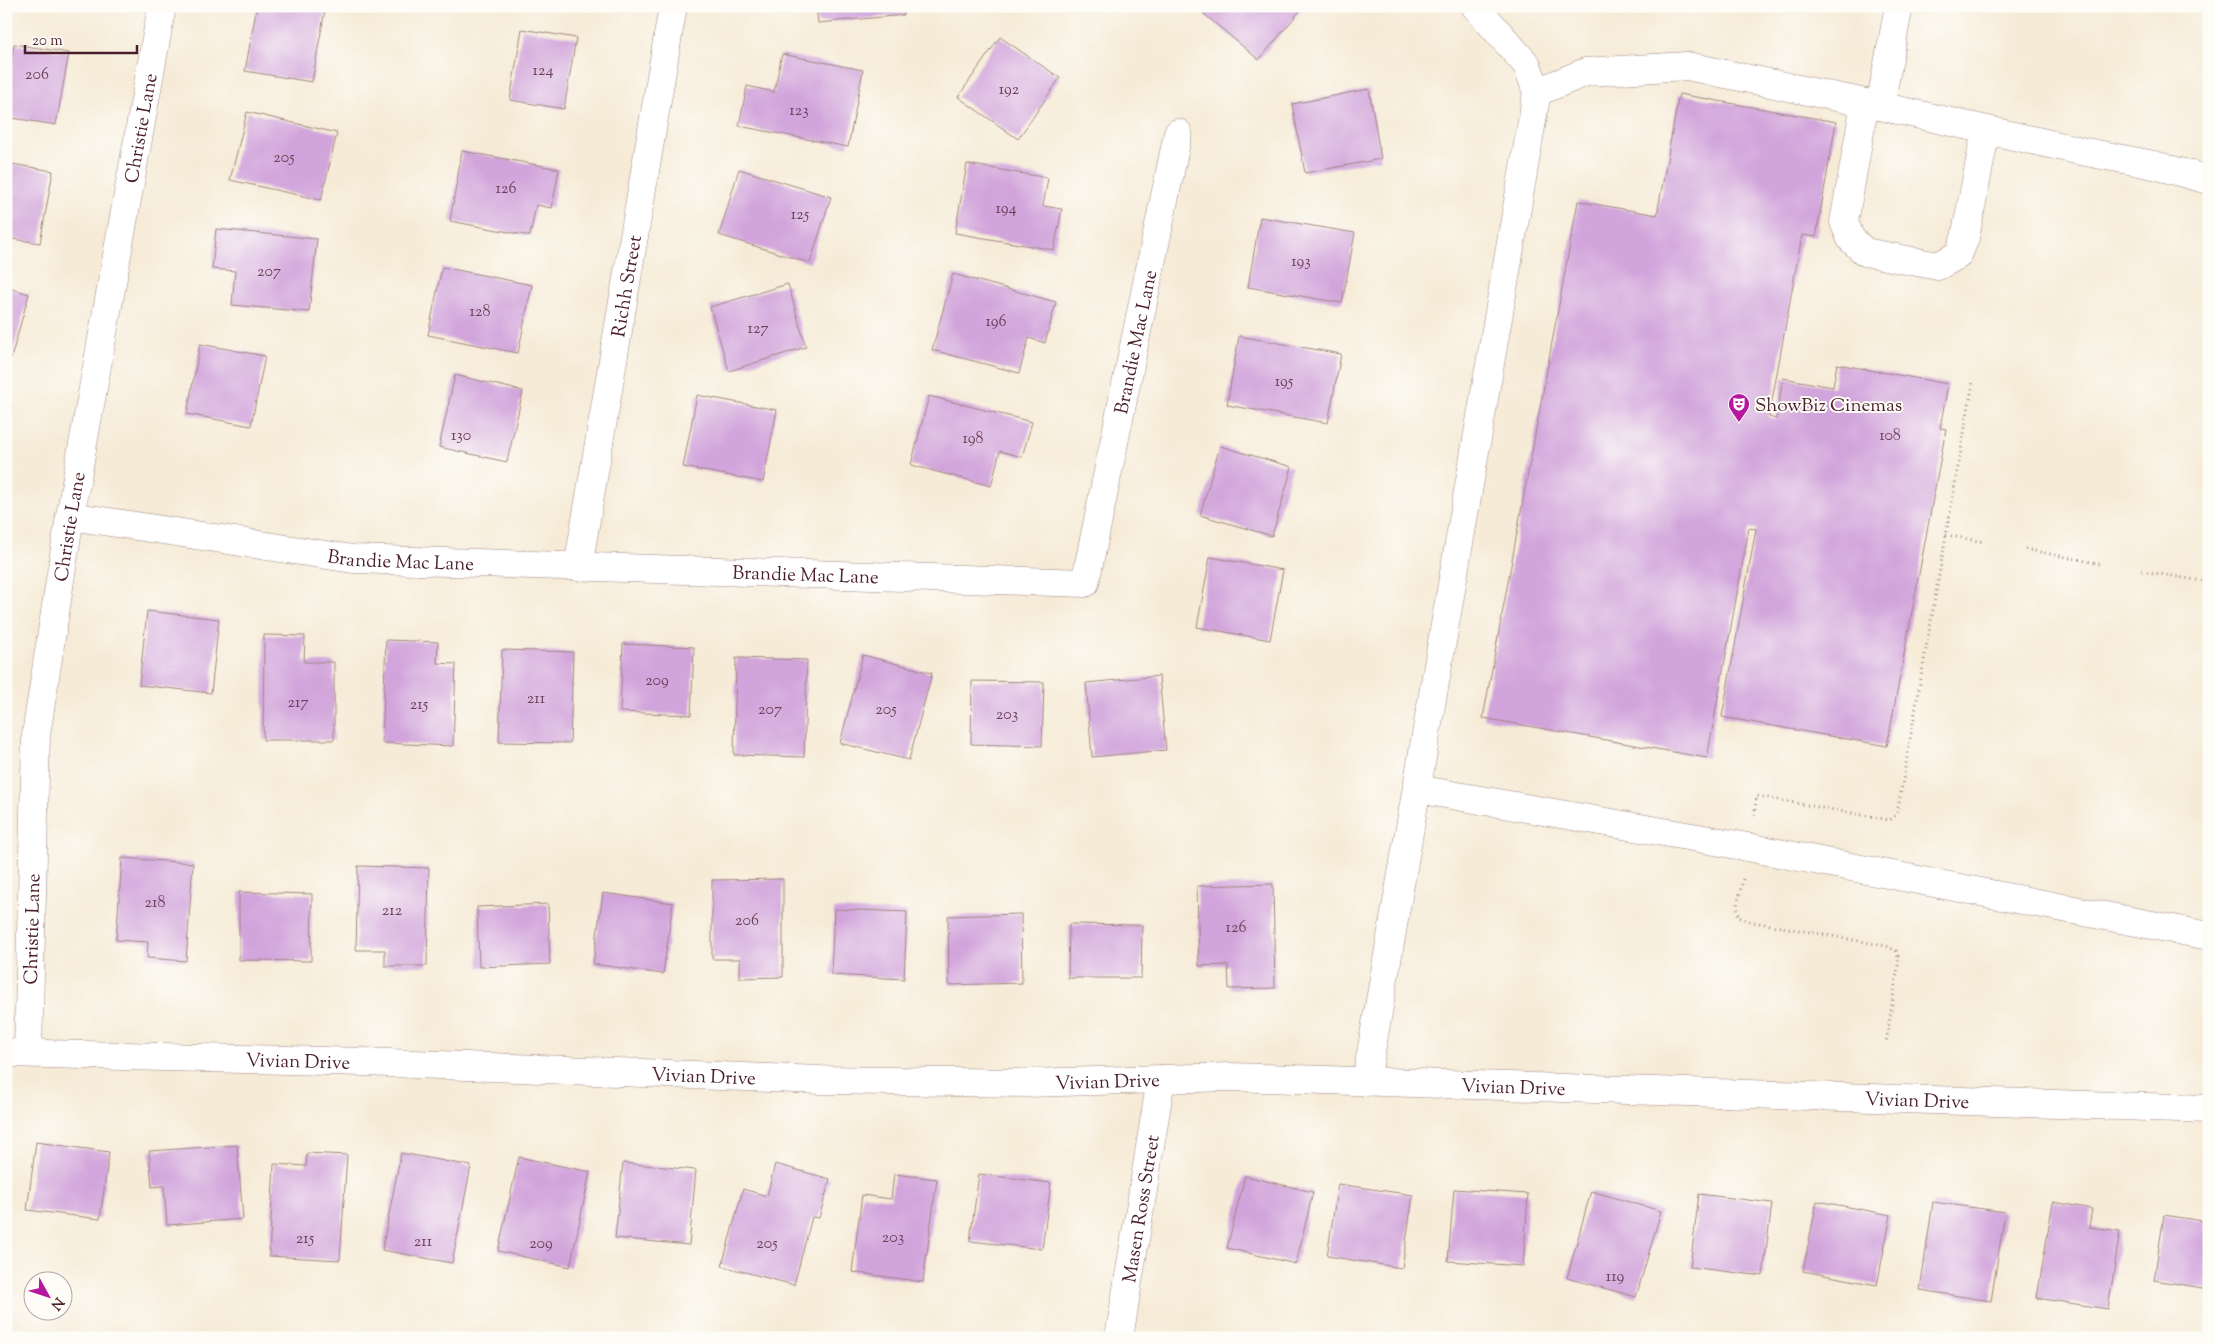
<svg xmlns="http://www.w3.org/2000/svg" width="2215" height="1344" font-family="'Sorts Mill Goudy',serif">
<rect width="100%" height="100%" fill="#fdfcf7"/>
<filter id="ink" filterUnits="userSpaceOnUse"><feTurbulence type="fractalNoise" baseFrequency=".02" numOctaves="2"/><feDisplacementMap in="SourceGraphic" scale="10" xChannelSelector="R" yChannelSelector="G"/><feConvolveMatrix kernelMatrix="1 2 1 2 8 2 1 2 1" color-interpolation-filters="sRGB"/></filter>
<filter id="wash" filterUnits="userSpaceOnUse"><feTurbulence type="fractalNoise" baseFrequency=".0096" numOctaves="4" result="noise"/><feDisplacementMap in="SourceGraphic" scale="20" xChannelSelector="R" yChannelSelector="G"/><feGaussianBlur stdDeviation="1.12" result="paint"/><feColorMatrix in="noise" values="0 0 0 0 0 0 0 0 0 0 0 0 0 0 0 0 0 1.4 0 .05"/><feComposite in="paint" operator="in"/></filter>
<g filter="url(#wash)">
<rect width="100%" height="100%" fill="#f6ebd7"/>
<g id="blocks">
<g fill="#d1a4db">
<path d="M 257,6 L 304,6 L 325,10 L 312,82 L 245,71 Z"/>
<path d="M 816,6 L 904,6 L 904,15 L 818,23 Z"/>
<path d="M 1211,6 L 1304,6 L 1259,60 L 1204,14 Z"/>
<path d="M 522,29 L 576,38 L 564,109 L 510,100 Z"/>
<path d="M 1000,37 L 1060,78 L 1018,139 L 958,97 Z"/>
<path d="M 14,44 L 69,53 L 56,125 L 6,117 L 6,92 Z"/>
<path d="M 782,54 L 863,70 L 848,147 L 739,126 L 747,86 L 774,92 Z"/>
<path d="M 1369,89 L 1381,159 L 1305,173 L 1292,104 Z"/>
<path d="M 1679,94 L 1836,122 L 1816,237 L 1802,235 L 1769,417 L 1776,419 L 1783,378 L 1833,387 L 1837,364 L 1948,384 L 1940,428 L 1946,429 L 1887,746 L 1722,717 L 1756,529 L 1749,528 L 1707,758 L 1483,718 L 1578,201 L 1657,215 Z"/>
<path d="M 247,112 L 337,133 L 321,200 L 230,180 Z"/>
<path d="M 462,151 L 559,169 L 552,208 L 536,205 L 530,236 L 450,221 Z"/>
<path d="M 6,163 L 53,171 L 40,243 L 6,238 Z"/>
<path d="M 967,164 L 1048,178 L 1043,206 L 1062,209 L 1054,250 L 955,233 Z"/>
<path d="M 739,169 L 831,197 L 810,263 L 719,235 Z"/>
<path d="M 1260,217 L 1355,233 L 1342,303 L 1248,287 Z"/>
<path d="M 216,229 L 317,239 L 309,312 L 232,305 L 235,271 L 212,269 Z"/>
<path d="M 442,267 L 532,285 L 518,353 L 428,335 Z"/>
<path d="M 953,274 L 1056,302 L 1045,343 L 1029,338 L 1019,373 L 932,350 Z"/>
<path d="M 788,284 L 806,347 L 729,371 L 710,307 Z"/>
<path d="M 6,287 L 29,294 L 11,358 L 6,357 Z"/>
<path d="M 1239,336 L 1341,354 L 1328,423 L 1227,405 Z"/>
<path d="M 200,344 L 265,356 L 251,426 L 187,414 Z"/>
<path d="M 455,375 L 523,391 L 507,462 L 439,447 Z"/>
<path d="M 697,395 L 777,410 L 763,482 L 683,467 Z"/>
<path d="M 929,396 L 1032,422 L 1022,457 L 1000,451 L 991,486 L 911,465 Z"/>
<path d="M 6,406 L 12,407 L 7,431 L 6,431 Z"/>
<path d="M 1220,446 L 1292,467 L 1272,536 L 1200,515 Z"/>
<path d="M 1210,557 L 1283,570 L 1270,640 L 1197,627 Z"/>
<path d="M 147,611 L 219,619 L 211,693 L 139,685 Z"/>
<path d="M 264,635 L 305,636 L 304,662 L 334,662 L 334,740 L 263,740 Z"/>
<path d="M 386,640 L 438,642 L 437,663 L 456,664 L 453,746 L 382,743 Z"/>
<path d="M 623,644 L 694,647 L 691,715 L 620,712 Z"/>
<path d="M 502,650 L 573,652 L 570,743 L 499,742 Z"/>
<path d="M 863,655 L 932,673 L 909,760 L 840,743 Z"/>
<path d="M 736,658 L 807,660 L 804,757 L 734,755 Z"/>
<path d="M 1159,676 L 1166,750 L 1092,757 L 1086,683 Z"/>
<path d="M 972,681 L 1044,682 L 1042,746 L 971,744 Z"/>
<path d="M 122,858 L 193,863 L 186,961 L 147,958 L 148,942 L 116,940 Z"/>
<path d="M 358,866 L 429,868 L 427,966 L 385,966 L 385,950 L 356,950 Z"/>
<path d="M 783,879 L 783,977 L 740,978 L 740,959 L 712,959 L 712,880 Z"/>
<path d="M 1273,884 L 1275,988 L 1229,989 L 1228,965 L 1199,966 L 1197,886 Z"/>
<path d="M 239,892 L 312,894 L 311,961 L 239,960 Z"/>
<path d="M 603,893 L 673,903 L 663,974 L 593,964 Z"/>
<path d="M 548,904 L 550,964 L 479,967 L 477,907 Z"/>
<path d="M 834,909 L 907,912 L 904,979 L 831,975 Z"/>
<path d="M 1021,914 L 1022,983 L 949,985 L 948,916 Z"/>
<path d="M 1069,924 L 1142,925 L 1141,978 L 1068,978 Z"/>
<path d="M 36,1142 L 109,1152 L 100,1219 L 27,1210 Z"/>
<path d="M 237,1145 L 243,1219 L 167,1225 L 164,1186 L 152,1187 L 149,1151 Z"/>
<path d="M 307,1153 L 347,1155 L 340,1260 L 269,1256 L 274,1164 L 306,1166 Z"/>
<path d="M 401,1153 L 471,1166 L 452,1263 L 382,1250 Z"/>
<path d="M 519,1157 L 590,1172 L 570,1267 L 498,1251 Z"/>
<path d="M 623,1163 L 696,1170 L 689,1245 L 615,1238 Z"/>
<path d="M 775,1164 L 830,1179 L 819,1218 L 812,1217 L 794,1285 L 722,1266 L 743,1189 L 767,1196 Z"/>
<path d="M 894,1174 L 937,1179 L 923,1282 L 852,1272 L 862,1195 L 891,1199 Z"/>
<path d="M 979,1174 L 1051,1183 L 1042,1249 L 970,1241 Z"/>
<path d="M 1245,1176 L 1313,1192 L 1296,1264 L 1227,1248 Z"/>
<path d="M 1338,1184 L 1413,1195 L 1402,1268 L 1327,1256 Z"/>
<path d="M 1454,1189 L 1528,1194 L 1523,1266 L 1448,1261 Z"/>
<path d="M 1591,1191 L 1661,1211 L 1636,1297 L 1567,1278 Z"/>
<path d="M 1699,1194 L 1772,1203 L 1763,1276 L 1690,1267 Z"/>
<path d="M 1817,1201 L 1891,1215 L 1877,1285 L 1803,1271 Z"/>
<path d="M 1933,1202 L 2005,1212 L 1991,1301 L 1920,1290 Z"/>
<path d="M 2053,1202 L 2092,1209 L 2089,1227 L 2120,1231 L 2108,1309 L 2037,1298 Z"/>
<path d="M 2164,1215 L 2209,1222 L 2209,1289 L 2154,1280 Z"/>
</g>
</g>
</g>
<g filter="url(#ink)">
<use href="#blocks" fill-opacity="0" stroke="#a08581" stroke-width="1"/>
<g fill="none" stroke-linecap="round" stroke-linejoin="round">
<g stroke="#a08581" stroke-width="29">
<g id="minor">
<path d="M 1537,92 L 1586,72 L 1687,66 L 1880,106 L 2081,151 L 2154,165 L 2209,180"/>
<path d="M 1865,103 L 1844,222 L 1851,239 L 1865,252 L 1938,266 L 1958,255 L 1965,238 L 1986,130"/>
<path d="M 1880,106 L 1899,6"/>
<path id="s1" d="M 70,516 L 353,559 L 1085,583 L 1178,133"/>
<path id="s2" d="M 578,567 L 673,6"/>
<path d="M 1417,789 L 1721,842 L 2209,936"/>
<path id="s3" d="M 6,1053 L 364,1062 L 821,1080 L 1027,1083 L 1230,1077 L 2209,1109"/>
<path id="s4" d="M 28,1053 L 36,735 L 70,516 L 162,6"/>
<path d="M 1366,1082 L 1537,92 L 1527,65 L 1475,6"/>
<path id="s5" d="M 1119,1338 L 1161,1079"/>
</g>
</g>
<g stroke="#a08581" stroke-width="3" stroke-dasharray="1 4" stroke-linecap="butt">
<path d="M 1946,535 L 1984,542"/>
<path d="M 2025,549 L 2101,564"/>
<path d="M 2142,571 L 2202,581"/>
<path d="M 1754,815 L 1757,796 L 1890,820 L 1897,814 L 1973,382"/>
<path d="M 1743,879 L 1737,905 L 1739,917 L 1748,921 L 1887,946 L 1896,951 L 1899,959 L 1886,1043"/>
</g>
<use href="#minor" stroke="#fff" stroke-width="28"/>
</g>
</g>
<defs>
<g id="theatre-pin" transform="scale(1.125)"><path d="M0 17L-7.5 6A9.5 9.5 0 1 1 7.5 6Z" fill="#b5179e" stroke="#fdfcf7"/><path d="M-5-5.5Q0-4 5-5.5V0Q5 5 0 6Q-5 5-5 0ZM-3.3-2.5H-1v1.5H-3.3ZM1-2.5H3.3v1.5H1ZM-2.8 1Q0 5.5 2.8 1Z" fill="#fff"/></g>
</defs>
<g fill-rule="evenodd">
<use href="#theatre-pin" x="1739" y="404"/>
</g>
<g text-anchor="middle" stroke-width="4" stroke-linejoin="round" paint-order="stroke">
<g font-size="16" fill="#6c4057">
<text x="543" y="75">124</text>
<text x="37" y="79">206</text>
<text x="1009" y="94">192</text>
<text x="799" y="115">123</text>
<text x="284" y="162">205</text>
<text x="506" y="193">126</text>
<text x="1006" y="213">194</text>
<text x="800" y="219">125</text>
<text x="1301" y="266">193</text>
<text x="269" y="276">207</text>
<text x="480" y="316">128</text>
<text x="996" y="326">196</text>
<text x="758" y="333">127</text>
<text x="1284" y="386">195</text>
<text x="461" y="440">130</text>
<text x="1890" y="440">108</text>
<text x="973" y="443">198</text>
<text x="657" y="685">209</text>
<text x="536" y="703">211</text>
<text x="298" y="707">217</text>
<text x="419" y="709">215</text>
<text x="770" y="714">207</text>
<text x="886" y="714">205</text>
<text x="1007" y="719">203</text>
<text x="155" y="907">218</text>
<text x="392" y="915">212</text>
<text x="747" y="925">206</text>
<text x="1236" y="932">126</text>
<text x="893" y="1242">203</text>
<text x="305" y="1243">215</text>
<text x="423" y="1246">211</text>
<text x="541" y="1248">209</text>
<text x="767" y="1248">205</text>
<text x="1615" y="1281">119</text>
</g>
<g font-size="19" fill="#4a1f2b" stroke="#fdfcf7">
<text dy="7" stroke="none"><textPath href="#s4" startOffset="934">Christie Lane</textPath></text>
<text dy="7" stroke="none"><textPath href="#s2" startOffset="285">Richh Street</textPath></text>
<text dy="7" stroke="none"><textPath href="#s1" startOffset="1265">Brandie Mac Lane</textPath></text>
<text dy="7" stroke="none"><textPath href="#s4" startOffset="529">Christie Lane</textPath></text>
<text dy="7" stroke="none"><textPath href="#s1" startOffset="334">Brandie Mac Lane</textPath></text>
<text dy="7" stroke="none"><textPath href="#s1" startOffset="739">Brandie Mac Lane</textPath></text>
<text dy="7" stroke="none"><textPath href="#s4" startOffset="124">Christie Lane</textPath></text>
<text dy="7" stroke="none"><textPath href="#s3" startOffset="292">Vivian Drive</textPath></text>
<text dy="7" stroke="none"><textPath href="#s3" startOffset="698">Vivian Drive</textPath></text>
<text dy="7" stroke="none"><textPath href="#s3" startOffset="1102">Vivian Drive</textPath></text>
<text dy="7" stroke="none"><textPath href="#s3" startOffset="1508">Vivian Drive</textPath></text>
<text dy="7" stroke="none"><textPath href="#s3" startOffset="1912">Vivian Drive</textPath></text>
<text dy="7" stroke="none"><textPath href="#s5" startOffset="131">Masen Ross Street</textPath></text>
</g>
<g font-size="19" fill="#4a1f2b" stroke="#fdfcf7" text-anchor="start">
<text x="1755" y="411">ShowBiz Cinemas</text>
</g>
</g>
<rect width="2215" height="1344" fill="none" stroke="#fdfcf7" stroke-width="25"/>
<g transform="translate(48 1296) rotate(130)"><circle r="24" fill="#fdfcf7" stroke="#b5a4a5"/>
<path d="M0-4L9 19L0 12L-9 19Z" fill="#b5179e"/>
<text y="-8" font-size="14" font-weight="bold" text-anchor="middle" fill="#4a1f2b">N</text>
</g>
<path d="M25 45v8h112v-8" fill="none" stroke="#4a1f2b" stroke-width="2.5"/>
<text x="32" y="45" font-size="15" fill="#4a1f2b" stroke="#fdfcf7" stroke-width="4" paint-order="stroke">20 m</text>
</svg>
